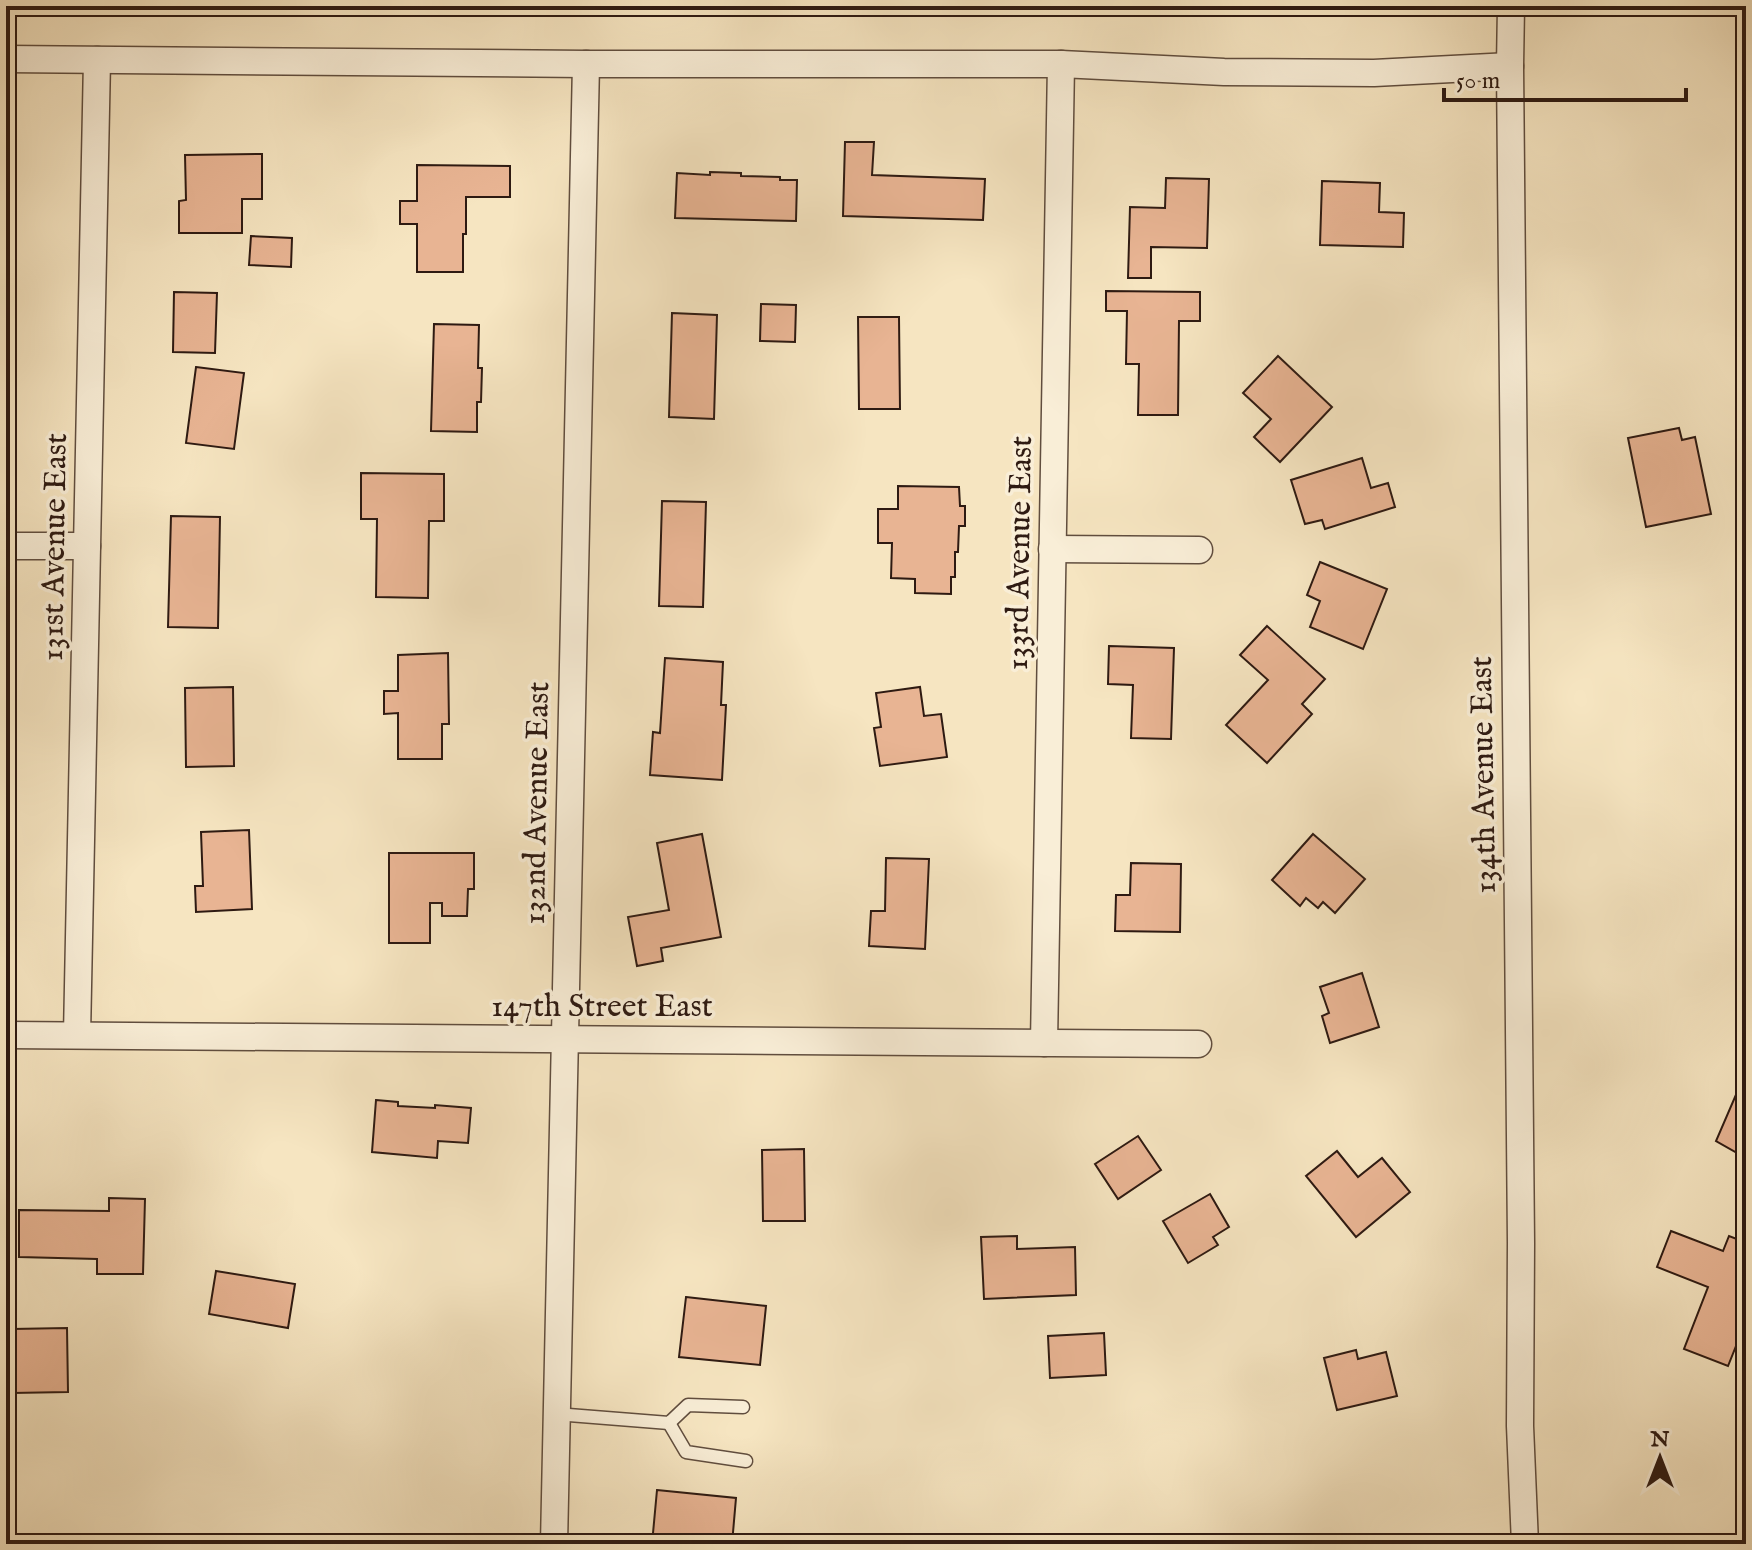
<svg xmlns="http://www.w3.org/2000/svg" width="1752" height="1550" font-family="'IM FELL English',serif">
<rect width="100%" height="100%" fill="#f6e5c1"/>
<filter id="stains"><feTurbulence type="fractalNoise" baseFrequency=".0025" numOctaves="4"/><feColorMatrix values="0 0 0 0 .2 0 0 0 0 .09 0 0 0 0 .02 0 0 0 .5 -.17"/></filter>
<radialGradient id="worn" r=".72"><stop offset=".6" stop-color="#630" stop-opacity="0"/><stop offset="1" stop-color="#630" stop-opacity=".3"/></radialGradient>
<g fill="#e8b493" stroke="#2e1a12" stroke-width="2">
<path d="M 845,142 L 874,142 L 872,175 L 985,179 L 983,220 L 843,216 Z"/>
<path d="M 262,154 L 262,199 L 242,199 L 242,233 L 179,233 L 179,201 L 186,200 L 185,155 Z"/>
<path d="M 417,165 L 510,166 L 510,197 L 466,197 L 466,234 L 463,234 L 463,272 L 417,272 L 417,224 L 400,224 L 400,201 L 417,201 Z"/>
<path d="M 710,172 L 741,173 L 741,176 L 780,177 L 780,180 L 797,180 L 796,221 L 675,218 L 677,173 L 710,175 Z"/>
<path d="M 1166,178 L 1209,179 L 1207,248 L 1151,247 L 1151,278 L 1128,278 L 1130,207 L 1165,208 Z"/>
<path d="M 1322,181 L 1380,183 L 1379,212 L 1404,213 L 1403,247 L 1320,245 Z"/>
<path d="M 251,236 L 292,238 L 291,267 L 249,265 Z"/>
<path d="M 1106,291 L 1200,292 L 1200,321 L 1179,321 L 1178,415 L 1138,415 L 1139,364 L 1126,364 L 1127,311 L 1106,311 Z"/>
<path d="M 174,292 L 217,293 L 215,353 L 173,352 Z"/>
<path d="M 761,304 L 796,305 L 795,342 L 760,341 Z"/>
<path d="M 672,313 L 717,315 L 714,419 L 669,417 Z"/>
<path d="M 858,317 L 899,317 L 900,409 L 859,409 Z"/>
<path d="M 434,324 L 479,325 L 478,368 L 482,368 L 481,402 L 477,402 L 477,432 L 431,431 Z"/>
<path d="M 1278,356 L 1332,407 L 1280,462 L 1254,437 L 1271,419 L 1243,393 Z"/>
<path d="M 196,367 L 244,373 L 234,449 L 186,443 Z"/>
<path d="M 1679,428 L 1682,440 L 1695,437 L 1711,514 L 1646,527 L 1628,438 Z"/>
<path d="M 1362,458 L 1371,488 L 1388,483 L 1395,507 L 1325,529 L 1322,520 L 1305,524 L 1291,480 Z"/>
<path d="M 361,473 L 444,474 L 444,521 L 429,521 L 428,598 L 376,597 L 377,519 L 361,519 Z"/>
<path d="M 898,486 L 959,487 L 960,506 L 965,506 L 965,526 L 959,526 L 958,552 L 955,552 L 955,577 L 951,577 L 951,594 L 915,593 L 915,579 L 891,578 L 892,543 L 878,543 L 878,509 L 898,509 Z"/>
<path d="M 662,501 L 706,502 L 703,607 L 659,606 Z"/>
<path d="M 171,516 L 220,517 L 218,628 L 168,627 Z"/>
<path d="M 1320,562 L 1387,589 L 1363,649 L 1310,627 L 1320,601 L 1307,595 Z"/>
<path d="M 1267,626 L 1325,679 L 1302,704 L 1312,714 L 1267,763 L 1226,725 L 1268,680 L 1240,655 Z"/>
<path d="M 1109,646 L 1174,648 L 1171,739 L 1131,738 L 1133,685 L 1108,684 Z"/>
<path d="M 448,653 L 449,724 L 442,724 L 442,759 L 398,759 L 398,713 L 384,714 L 384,691 L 398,691 L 398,655 Z"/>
<path d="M 665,658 L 723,662 L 721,705 L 726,705 L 722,780 L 650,775 L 653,732 L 660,733 Z"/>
<path d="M 233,687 L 234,766 L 186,767 L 185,688 Z"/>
<path d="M 920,687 L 924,716 L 941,714 L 947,757 L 880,766 L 874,728 L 881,727 L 876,693 Z"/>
<path d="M 249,830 L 252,909 L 196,912 L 195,886 L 203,886 L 201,832 Z"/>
<path d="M 702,834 L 721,937 L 661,948 L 663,961 L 637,966 L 628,917 L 669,910 L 657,843 Z"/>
<path d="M 1313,834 L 1365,879 L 1335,913 L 1323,902 L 1318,908 L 1306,898 L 1300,906 L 1272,880 Z"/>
<path d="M 389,853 L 474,853 L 474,889 L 468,889 L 467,916 L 442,916 L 442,903 L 430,903 L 430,943 L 389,943 Z"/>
<path d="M 886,858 L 929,859 L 925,949 L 869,946 L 871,911 L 885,911 Z"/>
<path d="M 1131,863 L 1181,864 L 1180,932 L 1115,931 L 1116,895 L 1130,895 Z"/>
<path d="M 1362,973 L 1379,1027 L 1330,1043 L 1322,1016 L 1329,1013 L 1320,987 Z"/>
<path d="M 1738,1090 L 1746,1093 L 1746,1158 L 1716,1141 Z"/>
<path d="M 376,1100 L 398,1102 L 398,1106 L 435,1108 L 435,1105 L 471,1108 L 468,1143 L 438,1141 L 437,1158 L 372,1152 Z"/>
<path d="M 1138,1136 L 1161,1170 L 1118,1199 L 1095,1164 Z"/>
<path d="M 804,1149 L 805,1221 L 763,1221 L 762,1150 Z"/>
<path d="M 1337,1151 L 1358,1177 L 1382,1158 L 1410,1192 L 1356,1237 L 1306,1176 Z"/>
<path d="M 1210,1194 L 1229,1227 L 1213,1237 L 1218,1245 L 1188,1263 L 1163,1221 Z"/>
<path d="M 109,1198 L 145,1199 L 143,1274 L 97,1274 L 97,1259 L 19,1257 L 19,1210 L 109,1211 Z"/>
<path d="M 1671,1231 L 1723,1251 L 1729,1236 L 1742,1241 L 1745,1234 L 1746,1235 L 1746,1321 L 1728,1366 L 1684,1349 L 1708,1287 L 1657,1267 Z"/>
<path d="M 1017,1236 L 1017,1249 L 1075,1247 L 1076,1295 L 984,1299 L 981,1237 Z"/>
<path d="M 216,1271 L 295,1284 L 288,1328 L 209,1314 Z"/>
<path d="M 686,1297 L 766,1306 L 760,1365 L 679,1357 Z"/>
<path d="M 67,1328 L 68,1392 L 12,1393 L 12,1329 Z"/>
<path d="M 1104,1333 L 1106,1375 L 1050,1378 L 1048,1336 Z"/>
<path d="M 1356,1350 L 1358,1359 L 1386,1352 L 1397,1396 L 1337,1410 L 1324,1358 Z"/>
<path d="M 657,1490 L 736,1498 L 732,1544 L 652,1544 Z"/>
</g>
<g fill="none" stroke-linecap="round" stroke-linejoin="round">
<g stroke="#604d3e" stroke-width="15">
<g id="lane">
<path d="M 556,1414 L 669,1423 L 688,1405 L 743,1407"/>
<path d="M 669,1423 L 686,1452 L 746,1461"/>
</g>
</g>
<g stroke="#604d3e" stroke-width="29">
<g id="street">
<path d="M 1511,6 L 1510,66 L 1521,1243 L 1520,1426 L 1525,1544"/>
<path d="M 6,59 L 586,64 L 1061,64 L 1224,72 L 1374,73 L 1510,66"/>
<path d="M 6,546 L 87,546"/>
<path d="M 1052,549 L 1199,550"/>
<path d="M 6,1035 L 1198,1044"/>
<path d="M 77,1035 L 97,60"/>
<path d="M 1044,1043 L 1061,64"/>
<path d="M 554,1544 L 586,64"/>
</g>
</g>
<use href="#lane" stroke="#f9eed7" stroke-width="12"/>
<use href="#street" stroke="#f9eed7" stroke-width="26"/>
</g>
<g text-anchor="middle" stroke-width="7" stroke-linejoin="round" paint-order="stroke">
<g font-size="32" fill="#2e1a12" stroke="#f9eed7">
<text transform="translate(53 547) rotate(-89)" y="11">131st Avenue East</text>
<text transform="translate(1018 553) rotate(-89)" y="11">133rd Avenue East</text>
<text transform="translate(1482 775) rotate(-91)" y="11">134th Avenue East</text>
<text transform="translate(535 803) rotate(-89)" y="11">132nd Avenue East</text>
<text x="602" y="1016">147th Street East</text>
</g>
</g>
<rect width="1752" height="1550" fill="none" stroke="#f6e5c1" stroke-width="32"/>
<rect x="8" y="8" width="1736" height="1534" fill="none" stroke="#2e1a12" stroke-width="4"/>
<rect x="16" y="16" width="1720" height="1518" fill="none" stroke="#2e1a12" stroke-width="2"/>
<g transform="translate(1660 1458)" stroke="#f9eed7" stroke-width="6" paint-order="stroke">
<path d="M0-6L14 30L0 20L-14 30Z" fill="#2e1a12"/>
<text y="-12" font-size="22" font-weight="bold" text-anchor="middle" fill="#2e1a12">N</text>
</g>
<path d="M1444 88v12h242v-12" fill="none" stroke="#2e1a12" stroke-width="4"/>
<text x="1456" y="88" font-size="24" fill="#2e1a12" stroke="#f9eed7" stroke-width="6" paint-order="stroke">50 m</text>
<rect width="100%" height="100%" filter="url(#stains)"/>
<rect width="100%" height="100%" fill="url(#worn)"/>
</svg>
